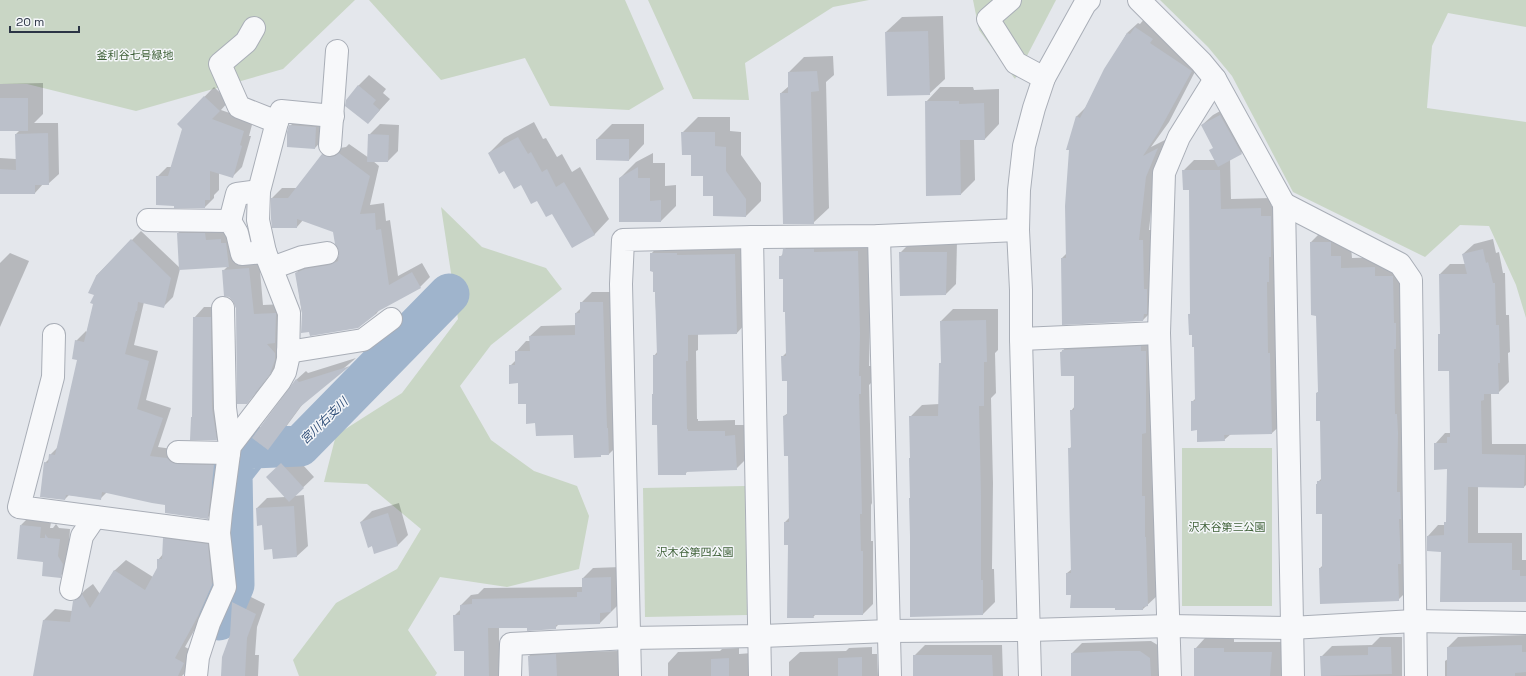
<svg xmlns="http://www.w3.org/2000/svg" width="1526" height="676" font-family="'Space Grotesk','Noto Sans JP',sans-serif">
<rect width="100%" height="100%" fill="#e4e7ec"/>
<g fill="#c9d6c5">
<path d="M 0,0 L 355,0 L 283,69 L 136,111 L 27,84 L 0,84 Z"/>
<path d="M 369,0 L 625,0 L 664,89 L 629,110 L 550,106 L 525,58 L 441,80 Z"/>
<path d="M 648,0 L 869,0 L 833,7 L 745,63 L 749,100 L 693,99 Z"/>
<path d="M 973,0 L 1056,0 L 1015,79 L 979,30 Z"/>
<path d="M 1160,0 L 1526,0 L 1526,27 L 1448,13 L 1432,46 L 1427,108 L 1526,122 L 1526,318 L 1516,285 L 1489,226 L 1460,225 L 1425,257 L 1293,192 L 1232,76 L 1208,47 Z"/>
<path d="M 441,207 L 482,247 L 546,268 L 562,289 L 491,345 L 460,386 L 491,440 L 534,471 L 577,486 L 589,516 L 579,569 L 507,587 L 440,577 L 408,630 L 437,673 L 435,676 L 299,676 L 293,660 L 336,603 L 397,569 L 421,529 L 367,484 L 324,482 L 336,435 L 402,393 L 458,319 Z"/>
<rect x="1182" y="448" width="90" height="158"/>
<path d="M 745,486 L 747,615 L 645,617 L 643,488 Z"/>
</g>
<g fill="#0003">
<path d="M 943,16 L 945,79 L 929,94 L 886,32 L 902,17 Z"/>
<path d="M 1146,17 L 1201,60 L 1169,122 L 1151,147 L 1167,139 L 1156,166 L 1149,230 L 1153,230 L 1153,310 L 1143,320 L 1062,258 L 1066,254 L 1076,117 L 1086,107 L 1127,33 L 1138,23 L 1140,24 Z"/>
<path d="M 833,56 L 834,75 L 826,82 L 829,208 L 813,223 L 781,93 L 789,86 L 789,72 L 804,57 Z"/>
<path d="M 369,75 L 386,89 L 383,93 L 390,99 L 368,123 L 358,86 Z"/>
<path d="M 43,83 L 43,114 L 34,123 L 58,123 L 59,174 L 48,184 L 43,184 L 35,193 L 0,193 L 0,158 L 16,159 L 16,134 L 20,130 L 0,130 L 0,84 Z"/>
<path d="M 214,87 L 229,101 L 221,110 L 253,121 L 249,136 L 251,136 L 242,167 L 232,177 L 219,172 L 219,190 L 214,195 L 214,198 L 205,207 L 157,177 L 167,167 L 172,167 L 183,129 L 178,124 Z"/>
<path d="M 940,87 L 973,87 L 974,90 L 999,89 L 999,124 L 985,139 L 974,139 L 975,180 L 961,194 L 926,102 Z"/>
<path d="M 1231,105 L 1252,142 L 1241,153 L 1230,159 L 1231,199 L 1271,198 L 1271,206 L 1281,206 L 1283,423 L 1272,433 L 1231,434 L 1224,440 L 1198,429 L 1192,402 L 1196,398 L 1195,346 L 1189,315 L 1191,312 L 1190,189 L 1183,171 L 1194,160 L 1216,160 L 1214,147 L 1202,125 L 1213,115 Z"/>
<path d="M 301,115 L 326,117 L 325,137 L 315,148 L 290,126 Z"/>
<path d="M 698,117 L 730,117 L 730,131 L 741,132 L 741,155 L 761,183 L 761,201 L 746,216 L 714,195 L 692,154 L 682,133 Z"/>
<path d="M 534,122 L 543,139 L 546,138 L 557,157 L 562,154 L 572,172 L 580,167 L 609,219 L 594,235 L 552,212 L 504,169 L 489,153 L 504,138 Z"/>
<path d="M 380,124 L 399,125 L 398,151 L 388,161 L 373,161 L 379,166 L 370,205 L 384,203 L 386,221 L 390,220 L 398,276 L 422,263 L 430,277 L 420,287 L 380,309 L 376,314 L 302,313 L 296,273 L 306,263 L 316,260 L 340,256 L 340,250 L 334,231 L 303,220 L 297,227 L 272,198 L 282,188 L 297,188 L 322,155 L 333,145 L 340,148 L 346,147 L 349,144 L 369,158 L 369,135 Z"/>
<path d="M 612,124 L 644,124 L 644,144 L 629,160 L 597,139 Z"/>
<path d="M 653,153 L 653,163 L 665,163 L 665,186 L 676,185 L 676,206 L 661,221 L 620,178 L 636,162 Z"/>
<path d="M 189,223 L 231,229 L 239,255 L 233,261 L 259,259 L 263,305 L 285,304 L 283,357 L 256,393 L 246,403 L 236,308 L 223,271 L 228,266 L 180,269 L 173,297 L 163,307 L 144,302 L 134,345 L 158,351 L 146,400 L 171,408 L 158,447 L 223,456 L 217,508 L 207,518 L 166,504 L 107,492 L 100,499 L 69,495 L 65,499 L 45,463 L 49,459 L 50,455 L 58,447 L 78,360 L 76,341 L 86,331 L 87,332 L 94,304 L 96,276 L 141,231 L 180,268 L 178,233 Z"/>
<path d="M 1321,232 L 1351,246 L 1352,258 L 1385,257 L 1403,266 L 1409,589 L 1398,600 L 1320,568 L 1323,565 L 1323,513 L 1318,482 L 1322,478 L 1321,420 L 1317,393 L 1319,391 L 1317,315 L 1311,242 Z"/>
<path d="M 795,239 L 869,241 L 870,322 L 869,366 L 871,366 L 871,383 L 869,385 L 872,503 L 871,505 L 871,541 L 873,541 L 873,604 L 863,614 L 816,614 L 813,617 L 785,522 L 790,517 L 789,455 L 784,416 L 788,413 L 788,380 L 782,357 L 787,352 L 784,278 L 780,257 L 784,253 L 784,250 Z"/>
<path d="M 1493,239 L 1496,253 L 1499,252 L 1503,273 L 1505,273 L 1506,315 L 1509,315 L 1510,352 L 1508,353 L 1509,382 L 1498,393 L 1491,393 L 1492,444 L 1526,444 L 1526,485 L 1524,487 L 1478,487 L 1478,533 L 1522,533 L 1522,560 L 1526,560 L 1526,601 L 1442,551 L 1428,550 L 1428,536 L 1438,525 L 1445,525 L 1447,520 L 1448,468 L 1435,444 L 1445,433 L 1451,433 L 1450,370 L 1439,335 L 1441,333 L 1440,274 L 1450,264 L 1466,264 L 1463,254 L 1474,244 Z"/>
<path d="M 911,242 L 957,242 L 956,284 L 946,294 L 900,253 Z"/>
<path d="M 661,243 L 745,244 L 747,322 L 737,333 L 698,334 L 698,350 L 696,351 L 697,419 L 698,419 L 698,421 L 735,420 L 735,425 L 746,425 L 747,458 L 736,469 L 689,470 L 685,474 L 658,424 L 654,393 L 654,356 L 658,351 L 654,271 L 651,254 Z"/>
<path d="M 10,253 L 29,261 L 0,327 L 0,263 Z"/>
<path d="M 592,292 L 614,292 L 619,444 L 609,454 L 574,434 L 536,422 L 527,403 L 519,382 L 510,366 L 516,360 L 516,352 L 526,341 L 530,341 L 530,336 L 541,326 L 576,325 L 576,313 L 581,308 L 581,303 Z"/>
<path d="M 204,307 L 221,307 L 227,429 L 216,439 L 191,439 L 192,417 L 193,415 L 194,318 Z"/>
<path d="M 953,309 L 998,309 L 998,350 L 995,353 L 996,393 L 991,398 L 993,483 L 992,569 L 994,569 L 995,602 L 983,614 L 911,497 L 910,417 L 922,405 L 939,404 L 940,364 L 942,361 L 941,321 Z"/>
<path d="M 1151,336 L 1152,486 L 1155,486 L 1158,595 L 1143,609 L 1116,607 L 1067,573 L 1072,569 L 1069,449 L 1072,446 L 1071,411 L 1075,406 L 1075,375 L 1061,352 L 1074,340 Z"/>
<path d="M 356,358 L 305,401 L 277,439 L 268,448 L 296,380 L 306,371 L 308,373 Z"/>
<path d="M 292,453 L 314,477 L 294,496 L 304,495 L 308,546 L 297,556 L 274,558 L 273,548 L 257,508 L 267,498 L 285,497 L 277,467 Z"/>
<path d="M 399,503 L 408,535 L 398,545 L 375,552 L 361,522 L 372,511 Z"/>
<path d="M 31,515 L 52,517 L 50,528 L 53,528 L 56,524 L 59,528 L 70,529 L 69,545 L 74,553 L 71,566 L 60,576 L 44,561 L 21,525 Z"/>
<path d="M 175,528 L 219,533 L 223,573 L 209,604 L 185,647 L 195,652 L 184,674 L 182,676 L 34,676 L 44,620 L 55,609 L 72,611 L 74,602 L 85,590 L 93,584 L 100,594 L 114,571 L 126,560 L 153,577 L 158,569 L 158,560 L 163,554 L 164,539 Z"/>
<path d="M 621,567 L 622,601 L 600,623 L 559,624 L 555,628 L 528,627 L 499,627 L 499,676 L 465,676 L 465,650 L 454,616 L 461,609 L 461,605 L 471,595 L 478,594 L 484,588 L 583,587 L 583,578 L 593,568 Z"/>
<path d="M 243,593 L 265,604 L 257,627 L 255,655 L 259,655 L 258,676 L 222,676 L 231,636 L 233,602 Z"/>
<path d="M 1526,635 L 1526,676 L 1445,676 L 1445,661 L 1448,659 L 1448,647 L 1458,637 Z"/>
<path d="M 1380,637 L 1402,637 L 1402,676 L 1322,676 L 1321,657 L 1332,646 L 1372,645 Z"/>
<path d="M 1205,638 L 1234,638 L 1234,642 L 1282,642 L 1287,676 L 1195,676 L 1195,649 Z"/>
<path d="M 1151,641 L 1161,647 L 1161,671 L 1159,673 L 1159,676 L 1072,676 L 1072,653 L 1082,643 Z"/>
<path d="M 566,644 L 567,652 L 618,651 L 619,676 L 533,676 L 529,656 L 540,646 Z"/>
<path d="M 925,645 L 1002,645 L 1003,676 L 914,676 L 914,656 Z"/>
<path d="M 872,647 L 872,654 L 877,654 L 878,676 L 789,676 L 789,662 L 800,652 L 846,651 L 849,648 Z"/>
<path d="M 739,648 L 739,654 L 752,653 L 752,676 L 668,676 L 668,663 L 678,652 L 720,651 L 722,649 Z"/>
</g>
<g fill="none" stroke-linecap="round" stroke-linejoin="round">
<path stroke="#9fb4cc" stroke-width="41" d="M 219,620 L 234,585 L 232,472 L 251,448 L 300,446 L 449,294"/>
</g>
<g fill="#bbc0ca">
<path d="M 1135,27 L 1153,39 L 1150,43 L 1192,71 L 1158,133 L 1143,156 L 1158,148 L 1146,177 L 1139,240 L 1143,240 L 1144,289 L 1147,289 L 1147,314 L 1144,314 L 1143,321 L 1062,325 L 1061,258 L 1066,258 L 1065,206 L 1069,150 L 1066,150 L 1076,116 L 1080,118 L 1104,69 L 1127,33 L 1130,34 Z"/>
<path d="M 928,31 L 930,95 L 887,96 L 885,32 Z"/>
<path d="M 817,71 L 819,91 L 811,92 L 814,224 L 783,224 L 780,93 L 788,93 L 788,72 Z"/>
<path d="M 358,85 L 376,100 L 373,104 L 380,110 L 368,124 L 345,106 L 346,100 Z"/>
<path d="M 204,96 L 220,111 L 212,119 L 244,131 L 240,145 L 242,146 L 233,178 L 210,171 L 210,200 L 205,200 L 205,208 L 174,208 L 174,206 L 156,205 L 156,176 L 168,176 L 182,129 L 177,124 Z"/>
<rect x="0" y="98" width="28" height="33"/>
<path d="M 925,101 L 959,101 L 959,104 L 984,103 L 985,140 L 960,140 L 961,195 L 926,196 Z"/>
<path d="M 1220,115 L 1242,154 L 1218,167 L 1209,150 L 1213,148 L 1201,125 Z"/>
<path d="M 289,125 L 316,127 L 315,149 L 287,147 L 287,132 Z"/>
<path d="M 681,132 L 715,132 L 715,146 L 726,147 L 726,171 L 746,199 L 746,217 L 713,216 L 713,196 L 703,196 L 703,176 L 691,176 L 691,155 L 682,155 Z"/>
<path d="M 48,133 L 49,185 L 35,185 L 35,194 L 0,194 L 0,169 L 16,170 L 15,134 Z"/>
<path d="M 368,134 L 389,135 L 388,162 L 367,162 Z"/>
<path d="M 518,137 L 528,154 L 531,152 L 542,172 L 547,169 L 556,187 L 564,182 L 595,235 L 572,248 L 552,214 L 546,217 L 537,201 L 531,204 L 521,185 L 514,189 L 504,171 L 499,174 L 488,153 Z"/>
<path d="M 596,139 L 629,139 L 629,161 L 596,160 Z"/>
<path d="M 339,153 L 370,176 L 360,214 L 375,213 L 376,230 L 381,229 L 389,285 L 412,272 L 421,288 L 375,313 L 376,314 L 358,328 L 310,336 L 309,332 L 301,333 L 302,313 L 295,273 L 305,269 L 329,265 L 338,261 L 339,251 L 335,244 L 333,232 L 297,219 L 297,228 L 272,228 L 271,219 L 271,198 L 288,198 L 322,154 L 329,157 L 335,156 Z"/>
<path d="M 638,167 L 638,178 L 650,178 L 650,201 L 661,200 L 661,222 L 619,222 L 619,178 Z"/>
<path d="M 1182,170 L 1220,170 L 1221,209 L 1261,208 L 1261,216 L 1271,216 L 1271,257 L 1269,257 L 1269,282 L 1267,282 L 1268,353 L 1270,353 L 1272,434 L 1224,435 L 1225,441 L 1197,442 L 1197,430 L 1191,431 L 1191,401 L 1195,401 L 1194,347 L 1192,347 L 1192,335 L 1189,335 L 1188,314 L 1190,314 L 1189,190 L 1183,190 Z"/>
<path d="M 177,233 L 205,233 L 206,240 L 221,239 L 221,243 L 226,243 L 229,267 L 179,270 Z"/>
<path d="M 131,239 L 171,278 L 164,308 L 138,302 L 137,311 L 136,311 L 125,354 L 149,361 L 137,409 L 163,418 L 150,456 L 167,458 L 171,462 L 178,464 L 214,465 L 208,519 L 165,513 L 165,505 L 152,503 L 102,492 L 101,500 L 66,495 L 65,500 L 40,497 L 44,462 L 48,463 L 49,454 L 55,455 L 65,413 L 77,360 L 72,359 L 75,340 L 84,342 L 93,304 L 90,303 L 94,295 L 88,293 L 96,276 Z"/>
<path d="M 1310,242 L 1331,242 L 1331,256 L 1341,256 L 1341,268 L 1375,267 L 1375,276 L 1393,276 L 1394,323 L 1396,323 L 1396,349 L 1394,349 L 1395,414 L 1397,414 L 1398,433 L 1397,492 L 1400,492 L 1401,519 L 1399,519 L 1401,564 L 1398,564 L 1399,601 L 1320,604 L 1319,568 L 1322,568 L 1322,514 L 1316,514 L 1316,484 L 1317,484 L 1317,481 L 1321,481 L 1320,421 L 1316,421 L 1316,393 L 1318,392 L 1316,316 L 1311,315 Z"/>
<path d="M 783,249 L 814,249 L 814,252 L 858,251 L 860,333 L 859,376 L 861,376 L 861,394 L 859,394 L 862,514 L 860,514 L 861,551 L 863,551 L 863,615 L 813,615 L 814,618 L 787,618 L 788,545 L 784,545 L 784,522 L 789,522 L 788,456 L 784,456 L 783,416 L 787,415 L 787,381 L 782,381 L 781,356 L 786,356 L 785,312 L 783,312 L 783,279 L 779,279 L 779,256 L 782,256 Z"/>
<path d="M 1483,249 L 1486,263 L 1488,262 L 1493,283 L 1495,283 L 1496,325 L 1499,325 L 1500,363 L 1498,363 L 1499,394 L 1484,394 L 1484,400 L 1481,401 L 1482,454 L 1525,455 L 1524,488 L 1468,487 L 1468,543 L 1512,543 L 1512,570 L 1520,570 L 1520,576 L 1526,576 L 1526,602 L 1440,602 L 1441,552 L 1427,551 L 1427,536 L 1444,535 L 1444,522 L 1446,522 L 1447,469 L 1434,470 L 1434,443 L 1447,443 L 1447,437 L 1450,437 L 1449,371 L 1438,371 L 1438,334 L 1440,334 L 1439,274 L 1467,274 L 1462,254 Z"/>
<path d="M 899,252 L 947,252 L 946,295 L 900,296 Z"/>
<path d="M 650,253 L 677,253 L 677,255 L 735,254 L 737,334 L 688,335 L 688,361 L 686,361 L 687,429 L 688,429 L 688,431 L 725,431 L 725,436 L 735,435 L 737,470 L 686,472 L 686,475 L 658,475 L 657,425 L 652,425 L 652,394 L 653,394 L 653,355 L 657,355 L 655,292 L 653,292 L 653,272 L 650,271 Z"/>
<path d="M 249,268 L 254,314 L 276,313 L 276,315 L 275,343 L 267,344 L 275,353 L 275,360 L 270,374 L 247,404 L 237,404 L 236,308 L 233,301 L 229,297 L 224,296 L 222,270 Z"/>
<path d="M 580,302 L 603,302 L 607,428 L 608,428 L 609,455 L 601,455 L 601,457 L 574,458 L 573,435 L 536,436 L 535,423 L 526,424 L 526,404 L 518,404 L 518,383 L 509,384 L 509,365 L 515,365 L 515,351 L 530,351 L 529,336 L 575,335 L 575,313 L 580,313 Z"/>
<path d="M 193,317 L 211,317 L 212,408 L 217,440 L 190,440 L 191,417 L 192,417 Z"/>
<path d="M 986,320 L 987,362 L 984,362 L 984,406 L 979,406 L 981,495 L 981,580 L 983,580 L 983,615 L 910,617 L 910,536 L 909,498 L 910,498 L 909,458 L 910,458 L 909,416 L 938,416 L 939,363 L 941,363 L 940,321 Z"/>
<path d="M 1141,346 L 1141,351 L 1146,351 L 1146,433 L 1142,434 L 1142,496 L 1145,496 L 1145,537 L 1146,537 L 1148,606 L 1143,607 L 1143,610 L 1115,610 L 1115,608 L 1070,608 L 1071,595 L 1066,595 L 1066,573 L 1071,573 L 1068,448 L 1071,448 L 1070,410 L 1074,410 L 1074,376 L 1061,376 L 1060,352 L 1062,352 L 1062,350 Z"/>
<path d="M 350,366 L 300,407 L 268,450 L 252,438 L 296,379 L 299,382 Z"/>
<path d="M 281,463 L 304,488 L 289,502 L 266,477 Z"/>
<path d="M 294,506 L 297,557 L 273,559 L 272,549 L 264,550 L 262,525 L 257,526 L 256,508 Z"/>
<path d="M 388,513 L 398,546 L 374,554 L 372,546 L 368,548 L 360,522 Z"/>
<path d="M 20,525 L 41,527 L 40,538 L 45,538 L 45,534 L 48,538 L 60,539 L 58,556 L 63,564 L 61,578 L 42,576 L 43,562 L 17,559 Z"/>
<path d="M 163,538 L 208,544 L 212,585 L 198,616 L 175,658 L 184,663 L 178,676 L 33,676 L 43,620 L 70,622 L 73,601 L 80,598 L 82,594 L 90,608 L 114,570 L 145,590 L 157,568 L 157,559 L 162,559 Z"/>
<path d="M 611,577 L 611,612 L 600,613 L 600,624 L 556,625 L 556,629 L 527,631 L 527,628 L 488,628 L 489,676 L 464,676 L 464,651 L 454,651 L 453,615 L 460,615 L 460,605 L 472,604 L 472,599 L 577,597 L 577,592 L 582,592 L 582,578 Z"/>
<path d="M 232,602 L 256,614 L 247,638 L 245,676 L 221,676 L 222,657 L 230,635 Z"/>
<path d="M 1522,645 L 1522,652 L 1526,652 L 1526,672 L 1515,673 L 1515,676 L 1447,676 L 1447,647 Z"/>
<path d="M 1368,647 L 1391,647 L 1392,674 L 1321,676 L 1320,656 L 1368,655 Z"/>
<path d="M 1194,648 L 1224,648 L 1224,652 L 1272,652 L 1270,676 L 1194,676 Z"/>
<path d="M 1117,651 L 1140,651 L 1150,658 L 1151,676 L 1071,676 L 1071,653 Z"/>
<path d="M 556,654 L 557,676 L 529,676 L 528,656 Z"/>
<path d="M 913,655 L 992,655 L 993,676 L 913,676 Z"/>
<path d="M 862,657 L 862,676 L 838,676 L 838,658 Z"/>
<path d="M 729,658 L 729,676 L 711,676 L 711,659 Z"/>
</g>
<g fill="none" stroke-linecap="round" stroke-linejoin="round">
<g stroke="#a9aeb7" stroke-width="24">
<g id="minor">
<path d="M 1010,0 L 988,19 L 1016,63 L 1044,78"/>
<path d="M 1139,0 L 1201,62 L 1215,79 L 1284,204 L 1293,676"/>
<path d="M 254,28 L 246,42 L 220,64 L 239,107 L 277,122"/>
<path d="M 330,145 L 337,51"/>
<path d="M 1284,204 L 1400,264 L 1411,280 L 1416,676"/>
<path d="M 148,220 L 230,221 L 237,233 L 242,254 L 265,252"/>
<path d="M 230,221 L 237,194 L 259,191"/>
<path d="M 879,236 L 890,676"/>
<path d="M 752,237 L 760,676"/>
<path d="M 272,268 L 302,257 L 327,253"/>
<path d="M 223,308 L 225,408 L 230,446"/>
<path d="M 54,335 L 53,377 L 19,507 L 219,533"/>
<path d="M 1021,339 L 1159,333"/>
<path d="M 288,352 L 363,340 L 391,319"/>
<path d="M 178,452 L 229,453"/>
<path d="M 71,589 L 82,536 L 95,517"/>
<path d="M 196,676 L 198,657 L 209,623 L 225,587 L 219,533 L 221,513 L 230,446 L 280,381 L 285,372 L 288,359 L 289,313 L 265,252 L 258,220 L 259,191 L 277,122 L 281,111 L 333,116"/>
<path d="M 510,676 L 511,644 L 629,638 L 759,636 L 889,631 L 1029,630 L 1169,626 L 1291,628 L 1414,621 L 1526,623"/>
<path d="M 630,676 L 621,284 L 623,240 L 752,237 L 879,236 L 1018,230"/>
<path d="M 1030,676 L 1021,339 L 1021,290 L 1018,230 L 1019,190 L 1024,146 L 1034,108 L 1044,78 L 1085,4 L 1089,0"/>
<path d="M 1170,676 L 1159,333 L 1164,173 L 1179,137 L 1215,79"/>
</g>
</g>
<use href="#minor" stroke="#f7f8fa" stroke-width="22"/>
</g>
<g text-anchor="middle" stroke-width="3" stroke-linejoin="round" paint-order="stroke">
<g font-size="11" fill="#3f6138" stroke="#f4f6f9">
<text x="135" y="59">釜利谷七号緑地</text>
<text x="1227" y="531">沢木谷第三公園</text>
<text x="695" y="556">沢木谷第四公園</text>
</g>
<g font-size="12" font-style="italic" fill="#34527a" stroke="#f4f6f9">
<text transform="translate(324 421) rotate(-44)" y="4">宮川右支川</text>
</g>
</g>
<path d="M10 26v6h69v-6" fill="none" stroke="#2b3445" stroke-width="2"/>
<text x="16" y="26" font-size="12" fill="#2b3445" stroke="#f4f6f9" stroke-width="3" paint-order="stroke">20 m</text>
</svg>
